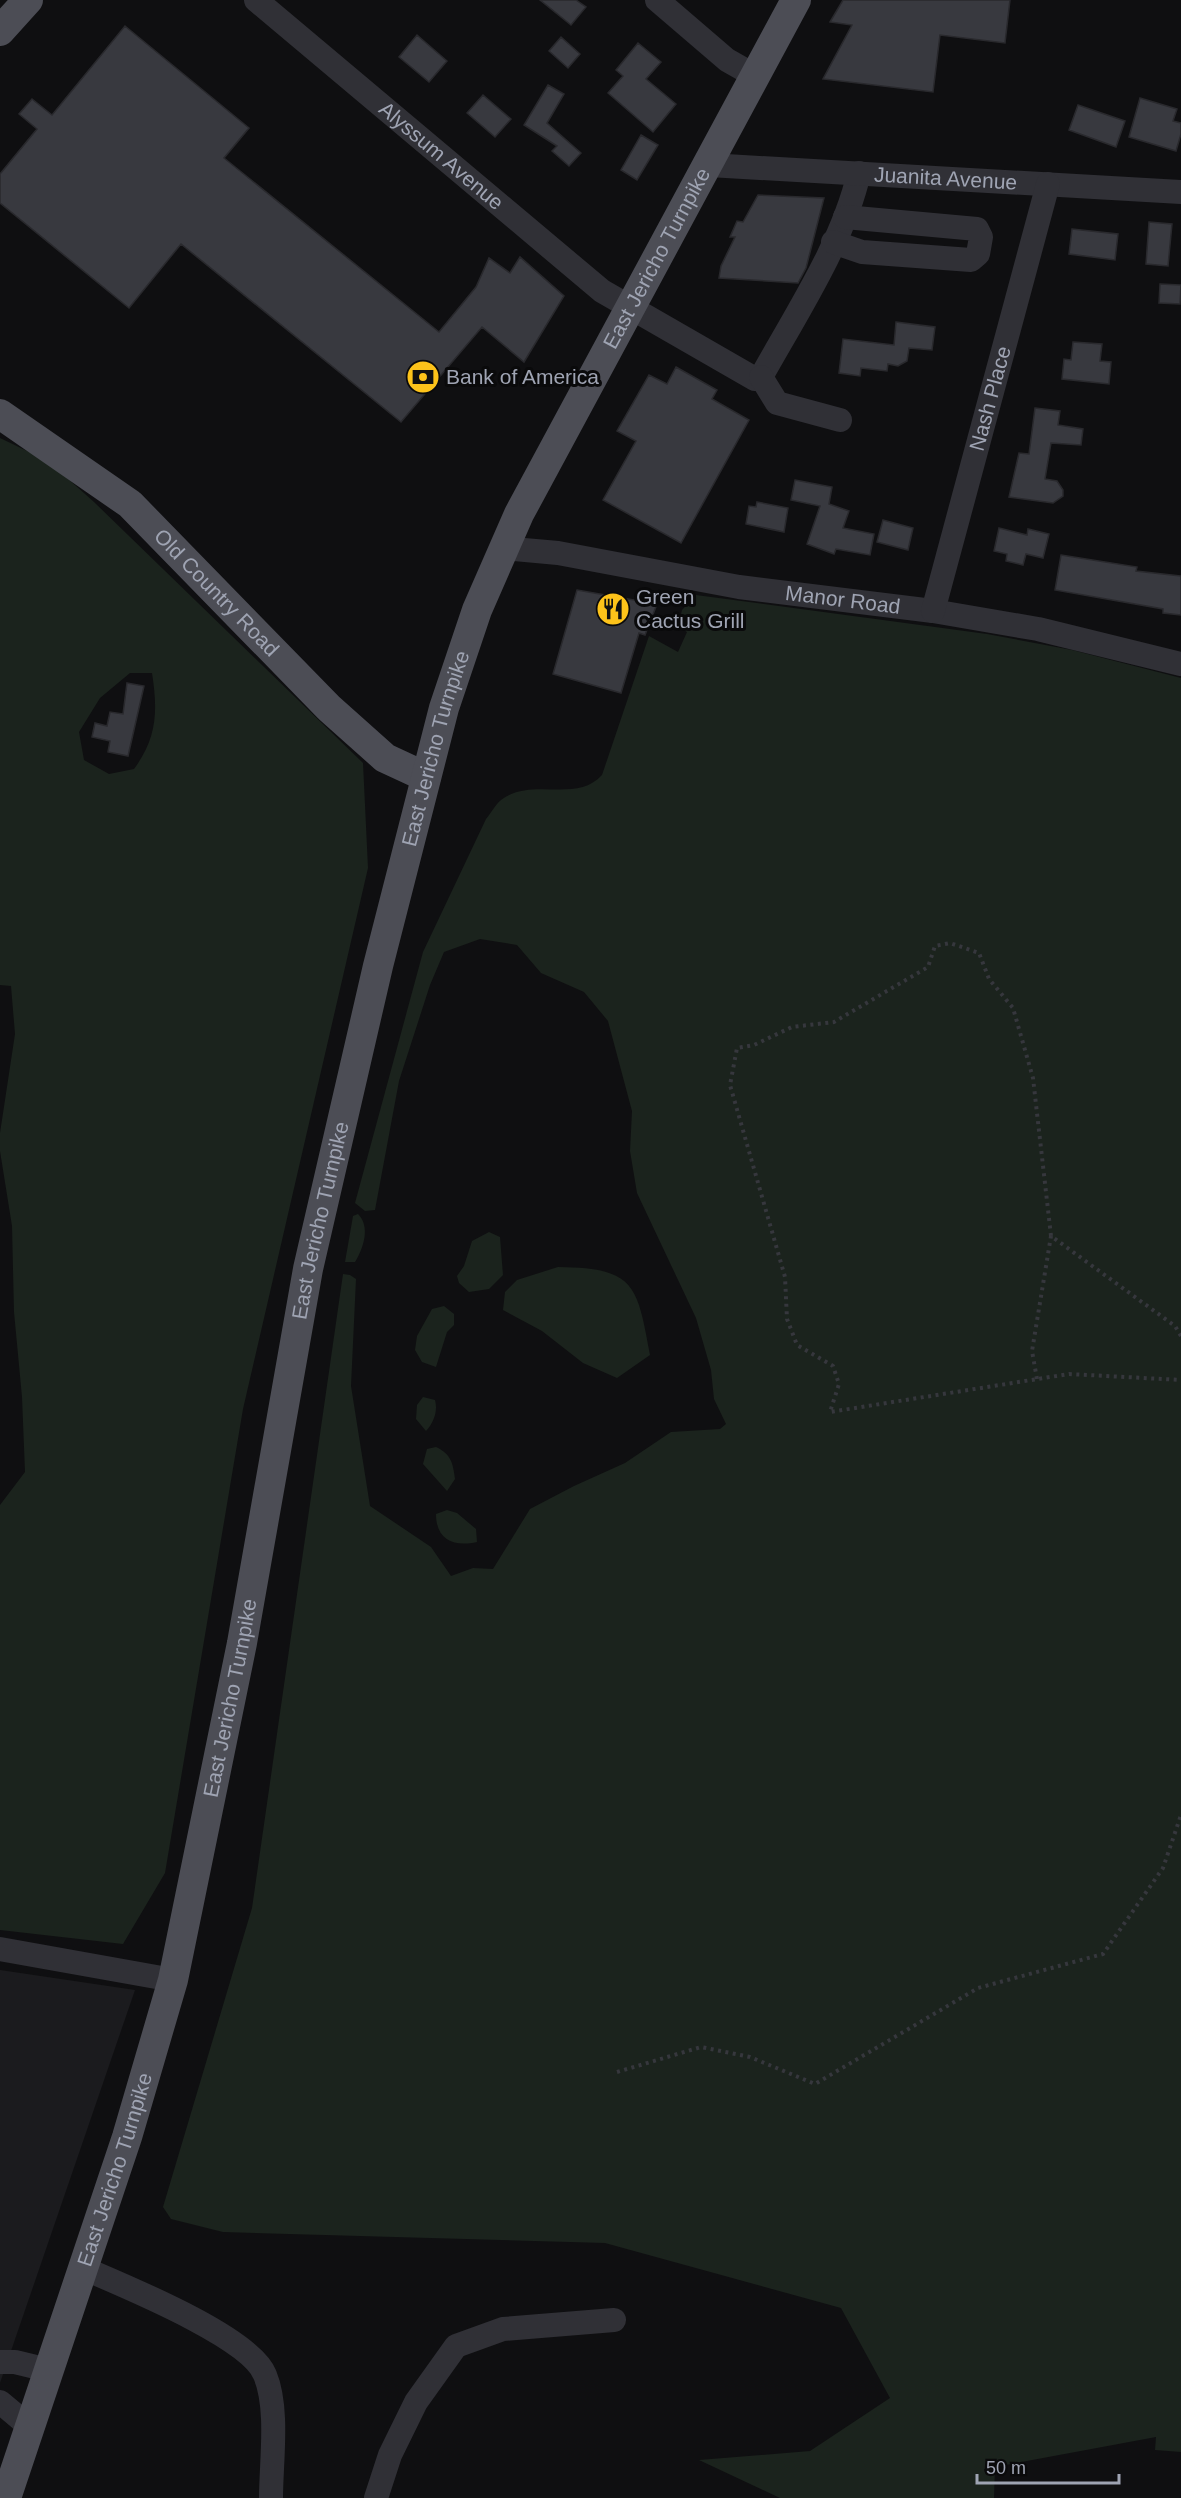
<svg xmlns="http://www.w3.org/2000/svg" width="1181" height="2498" viewBox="0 0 1181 2498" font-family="Arial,sans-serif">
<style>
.built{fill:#1b1b1e}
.green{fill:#1b231d;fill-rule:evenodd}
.building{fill:#38393f;stroke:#29292d;stroke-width:1.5}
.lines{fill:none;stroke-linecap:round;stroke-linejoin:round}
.path{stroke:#36373d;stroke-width:4;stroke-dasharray:3 4.5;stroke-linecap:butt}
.minor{stroke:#303036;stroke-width:24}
.major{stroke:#4c4d55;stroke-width:30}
.labels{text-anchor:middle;stroke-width:6;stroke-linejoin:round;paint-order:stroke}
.street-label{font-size:21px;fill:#9fa4b3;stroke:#0a0a0b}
.poi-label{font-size:21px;fill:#9fa4b3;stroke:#0a0a0b;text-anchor:start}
</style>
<rect width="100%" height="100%" fill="#0f0f11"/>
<path class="built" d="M0,1970L135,1990L0,2383Z"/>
<path class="green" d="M0,438L48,461L94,502L363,763L368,868L243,1409L165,1873L123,1944L0,1930V1505L25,1472L22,1397L14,1312L12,1226L0,1151V1133L15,1034L11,986L0,985ZM130,673H152C158,711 157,738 134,769L109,774L84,760L79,732L100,698Z
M696,595L987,634L1072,650L1181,678V2452L1155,2450L1156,2437L995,2467L994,2498H780L699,2460L810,2451L890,2398L841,2308L605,2243L223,2232L171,2219L163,2207L252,1908L343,1274L350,1275L356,1279L351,1386L370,1506L431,1547L451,1576L473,1568L493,1569L530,1509L574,1486L625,1463L671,1432L720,1429L726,1424L714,1399L711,1370L696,1318L637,1193L630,1151L632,1111L608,1021L584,992L541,973L517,945L480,939L444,952L430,985L399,1081L375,1210L365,1211L355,1203L423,952L486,819C491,813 495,805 501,800C532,776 576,804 602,775L649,636L678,652L687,632L678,627L682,610Z
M358,1214C371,1227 363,1249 355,1262H345L353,1216Z
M489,1232L500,1237L503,1275L489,1289L469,1292L459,1283L457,1276L464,1266L472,1241Z
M558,1267C635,1268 637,1284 650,1355L617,1378L583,1363L542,1331L503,1310L505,1292L517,1280Z
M444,1306L454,1314V1325L447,1332L436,1367L422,1362L415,1350L417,1336L432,1309Z
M423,1397L435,1400C438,1411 434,1422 426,1431L416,1419L417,1405Z
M436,1447C451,1454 453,1463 455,1479L447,1491L423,1464L427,1449Z
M447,1510L457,1513L476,1529L477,1542C455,1547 436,1541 436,1514Z"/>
<path class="building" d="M540,0H576L586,7L571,25Z
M843,0H1010L1005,43L940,35L933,92L823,79L852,25L830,22Z
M125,26L249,128L224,158L439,332L476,287L489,258L510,273L520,257L564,296L524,362L482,327L401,422L181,244L129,308L0,203V174L37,129L19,114L32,99L52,115Z
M417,35L447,61L429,82L399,57Z
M561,37L580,54L568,68L549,51Z
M638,43L661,62L646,79L676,104L653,132L608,93L623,76L616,70Z
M548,85L564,94L547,123L581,153L569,166L552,151L557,146L524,125Z
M483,95L511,119L495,137L467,113Z
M1140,98L1177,109L1173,121L1181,123V134L1176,151L1129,137Z
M1078,105L1125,121L1116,147L1069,130Z
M641,135L658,145L637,180L621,170Z
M758,195L824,198L806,268L798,283L719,278L721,266L735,237H730L737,221L743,222Z
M1149,222L1172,224L1168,266L1146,264Z
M1072,229L1118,234L1115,260L1069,254Z
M1160,284L1181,285L1180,304L1159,303Z
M896,322L935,327L932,350L909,348L907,361L898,366L888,364L887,371L861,368L860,376L839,373L843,339L894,345Z
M1073,342L1102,344L1100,361L1111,362L1109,384L1062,379L1064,359L1071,360Z
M676,367L717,390L712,399L749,420L681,543L603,500L636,441L617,431L649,375L667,384Z
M1035,408L1060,411L1058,425L1083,429L1081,445L1051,443L1045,479L1057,481L1063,490V496L1053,503L1009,497L1019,453L1029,454Z
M795,480L832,487L829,504L849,511L843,528L874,534L870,555L836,549L834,554L807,544L820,506L791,500Z
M757,502L788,508L784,532L746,524L749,506L756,507Z
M883,520L913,528L908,550L877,542Z
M999,528L1027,535L1028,529L1049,534L1043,558L1026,554L1023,565L1006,561L1007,554L994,551Z
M1061,555L1137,567L1136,571L1181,576V615L1163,613V609L1055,590Z
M577,590L657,604L645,635L639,633L621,693L553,674Z
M127,683L144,686L128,756L108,752L110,741L92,737L95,723L107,726L110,712L123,714Z"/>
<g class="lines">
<path class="path" d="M1181,1336L1175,1326L1051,1236L1033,1078L1013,1008L989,979L979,953L950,943L935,946L928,967L834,1022L792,1027L754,1045L737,1048L730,1085L785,1277L787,1319L797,1345L833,1366L839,1384L830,1412L1069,1374L1181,1380
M1037,1379L1032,1351L1051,1236
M617,2072L701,2047L750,2057L815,2084L978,1988L1103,1954L1163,1868L1181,1815"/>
<g class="minor">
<path id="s1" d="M256,0L602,291L755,379L761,377C796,314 843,243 859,173"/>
<path d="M657,0L727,60L757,77"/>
<path id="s2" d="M709,165L1181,192"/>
<path d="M833,242L862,252L971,260L978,254L981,237L977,229L845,217"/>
<path d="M761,377L777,403L840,420"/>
<path id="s3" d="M502,548L558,553L739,587L933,611L1038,629L1181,664"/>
<path id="s4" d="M933,611L1048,184"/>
<path d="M0,1949L173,1980"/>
<path d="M83,2268C122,2285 251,2337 265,2375C279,2409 271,2462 271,2498"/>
<path d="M0,2362H15L48,2370"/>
<path d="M0,2402L30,2427"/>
<path d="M376,2498L390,2455L416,2402L456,2346L503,2329L614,2320"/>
</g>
<g class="major">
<path d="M0,31L28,0"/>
<path id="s5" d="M0,414L130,504L329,708L385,758L426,777"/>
<path id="s6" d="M6,2498L127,2137L173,1980L242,1643L308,1269L378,966L444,708L477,610L519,514L796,0"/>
</g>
</g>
<defs>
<g id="bank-disc" transform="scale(1.725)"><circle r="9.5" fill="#fdc31a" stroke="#0a0a0b"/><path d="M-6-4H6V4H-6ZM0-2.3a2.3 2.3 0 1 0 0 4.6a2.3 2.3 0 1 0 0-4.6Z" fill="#111"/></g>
<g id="restaurant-disc" transform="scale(1.725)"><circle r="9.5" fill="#fdc31a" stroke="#0a0a0b"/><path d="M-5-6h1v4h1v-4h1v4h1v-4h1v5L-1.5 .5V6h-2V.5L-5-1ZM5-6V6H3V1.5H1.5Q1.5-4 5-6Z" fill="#111"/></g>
</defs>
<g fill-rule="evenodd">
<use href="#bank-disc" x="423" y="377"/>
<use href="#restaurant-disc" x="613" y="609"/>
</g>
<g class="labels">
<g class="street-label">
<text dy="7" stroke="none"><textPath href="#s1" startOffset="242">Alyssum Avenue</textPath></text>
<text dy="7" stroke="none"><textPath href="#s2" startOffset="237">Juanita Avenue</textPath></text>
<text dy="7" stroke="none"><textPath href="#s6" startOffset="2344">East Jericho Turnpike</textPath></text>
<text dy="7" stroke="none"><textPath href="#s4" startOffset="220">Nash Place</textPath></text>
<text dy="7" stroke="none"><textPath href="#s5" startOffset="282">Old Country Road</textPath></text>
<text dy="7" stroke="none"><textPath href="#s3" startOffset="345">Manor Road</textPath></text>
<text dy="7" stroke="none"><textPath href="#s6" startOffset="1804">East Jericho Turnpike</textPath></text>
<text dy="7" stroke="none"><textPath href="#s6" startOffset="1318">East Jericho Turnpike</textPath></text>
<text dy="7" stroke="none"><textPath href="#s6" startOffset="832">East Jericho Turnpike</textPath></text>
<text dy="7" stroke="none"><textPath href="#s6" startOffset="346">East Jericho Turnpike</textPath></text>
</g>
<g class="poi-label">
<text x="446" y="384">Bank of America</text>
<text x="636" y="604">Green<tspan x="636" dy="24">Cactus Grill</tspan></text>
</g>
</g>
<path d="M977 2474v9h142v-9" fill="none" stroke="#9fa4b3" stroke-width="3"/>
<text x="986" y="2474" font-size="18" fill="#9fa4b3" stroke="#0a0a0b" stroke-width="4.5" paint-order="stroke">50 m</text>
</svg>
